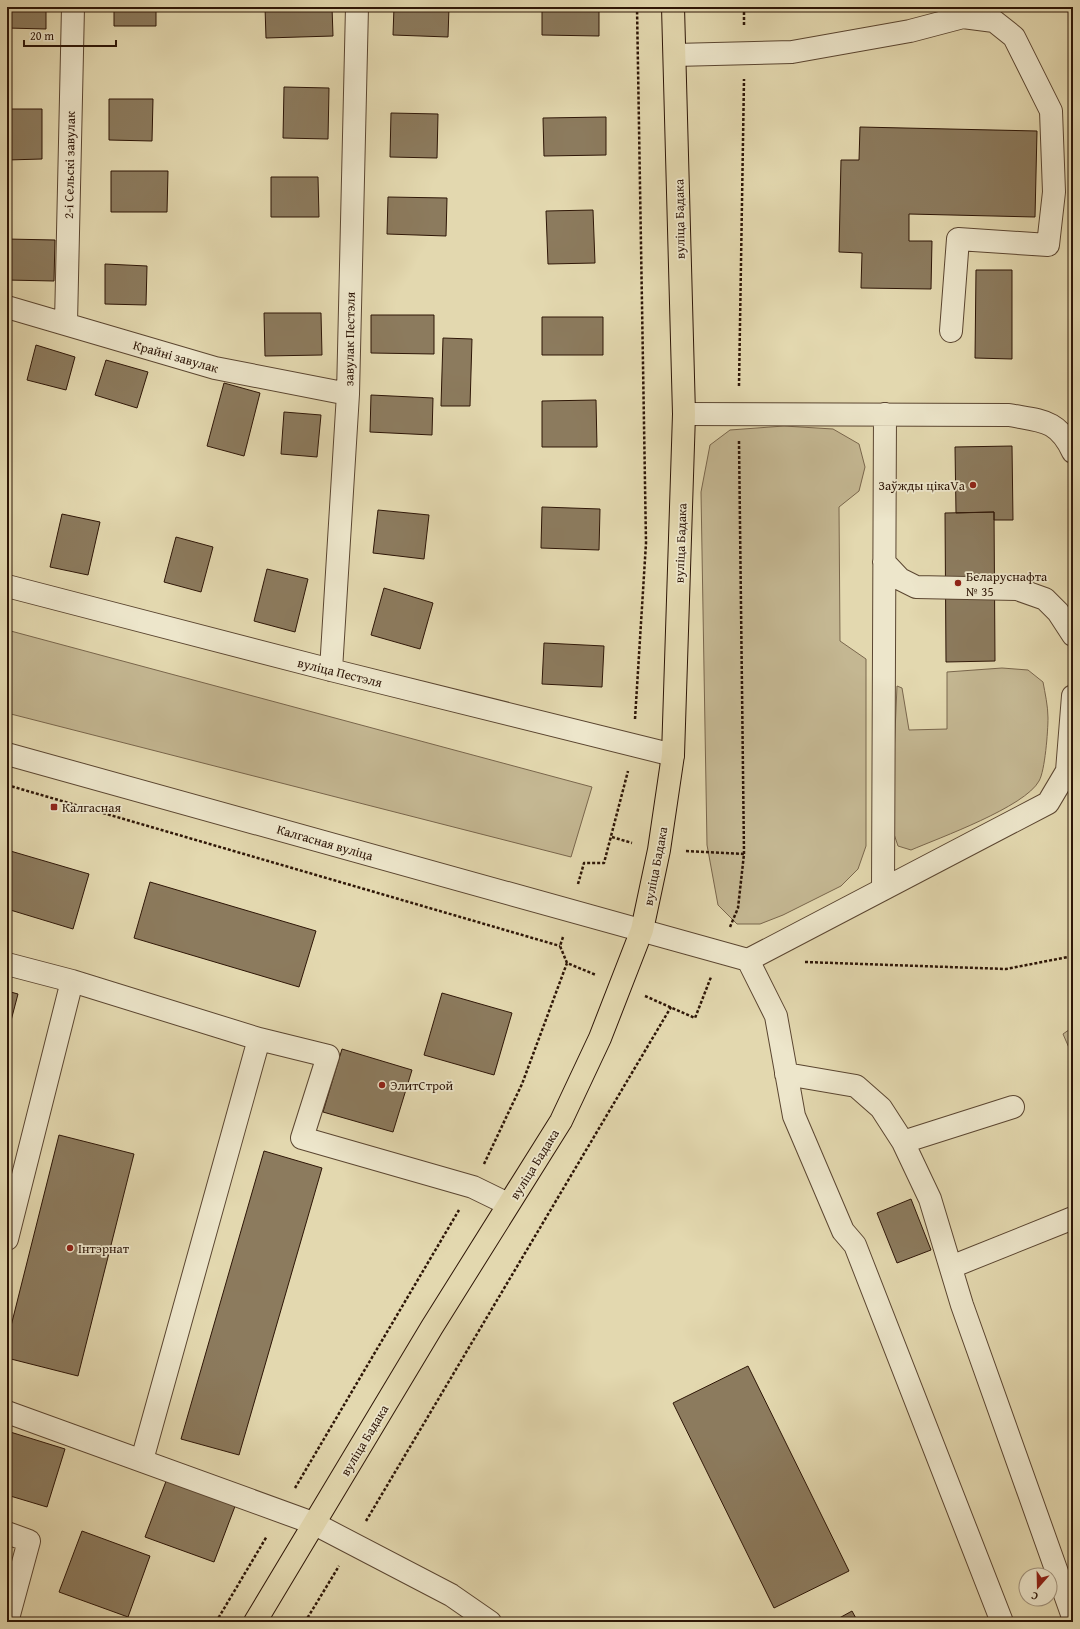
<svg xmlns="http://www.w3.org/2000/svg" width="1080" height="1629" viewBox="0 0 1080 1629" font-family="'Gentium Book Plus',serif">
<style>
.green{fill:#c4b792;stroke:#79664c}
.building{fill:#8c7b5e;stroke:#2e1607}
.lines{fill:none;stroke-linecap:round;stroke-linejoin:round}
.minor-casing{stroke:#5b4631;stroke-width:24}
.major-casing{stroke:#2e1607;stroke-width:24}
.path{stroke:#2e1607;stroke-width:2.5;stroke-dasharray:3 2;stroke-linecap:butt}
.minor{stroke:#ede6cb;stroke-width:22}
.major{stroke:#e3d8af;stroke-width:22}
.poi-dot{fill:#8f2418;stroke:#ede6cb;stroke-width:1.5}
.labels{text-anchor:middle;stroke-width:3.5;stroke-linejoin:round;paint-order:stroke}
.street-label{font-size:13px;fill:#2e1607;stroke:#ede6cb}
.poi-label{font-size:13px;fill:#2e1607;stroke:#ede6cb;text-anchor:start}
</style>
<rect width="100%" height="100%" fill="#e3d8af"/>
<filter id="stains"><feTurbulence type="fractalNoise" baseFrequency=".005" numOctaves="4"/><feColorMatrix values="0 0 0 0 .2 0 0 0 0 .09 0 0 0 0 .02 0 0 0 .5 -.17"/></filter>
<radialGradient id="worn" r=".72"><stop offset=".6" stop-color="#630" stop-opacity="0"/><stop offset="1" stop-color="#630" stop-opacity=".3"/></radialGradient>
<path class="green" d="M784,426L833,429L859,444L865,467L859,491L839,507L840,641L866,659V846L858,869L841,886L783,915L760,924H737L718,905L707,845L701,492L710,445L730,430Z
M7,630L592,787L571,857L7,713Z
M1002,668L1028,670L1043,682C1045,693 1048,706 1048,718C1048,731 1045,771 1039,781C1025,807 939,838 911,850L898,846L891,825L897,686L902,688L909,730L947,729V672Z
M1073,1027V1057L1063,1034Z"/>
<path class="building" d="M7,7H46V29L7,28Z
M114,7H156V26H114Z
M265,7H332L333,36L266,38Z
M394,7H449L448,37L393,35Z
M542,7H599V36L542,35Z
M284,87L329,88L328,139L283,138Z
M109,99H153L152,141L109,140Z
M7,109H42V159L7,160Z
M391,113L438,114L437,158L390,157Z
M606,117V155L544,156L543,118Z
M860,127L1037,131L1035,217L909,214V241H932L931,289L861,288L862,253L839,252L841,160H859Z
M111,171H168L167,212H111Z
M271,177H318L319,217H271Z
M388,197L447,198L446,236L387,234Z
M593,210L595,263L548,264L546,211Z
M7,239L55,240L54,281L7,280Z
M105,264L147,266L146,305L105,304Z
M976,270H1012V359L975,358Z
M264,313H321L322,355L265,356Z
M371,315H434V354L371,353Z
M542,317H603V355H542Z
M443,338L472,339L470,406H441Z
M36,345L75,357L66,390L27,380Z
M106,360L148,372L137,408L95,395Z
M224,383L260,393L244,456L207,446Z
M371,395L433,398L432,435L370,432Z
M596,400L597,447H542V401Z
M284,412L321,415L317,457L281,454Z
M1012,446L1013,520H994V512L956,513L955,447Z
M7,486L11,488L7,505Z
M542,507L600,509L599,550L541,548Z
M378,510L429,515L424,559L373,553Z
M994,512L995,661L946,662L945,513Z
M62,514L100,522L88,575L50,567Z
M176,537L213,547L201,592L164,582Z
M267,569L308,579L295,632L254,621Z
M384,588L433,603L420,649L371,635Z
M544,643L604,646L602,687L542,684Z
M7,850L89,874L73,929L7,909Z
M150,882L316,931L299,987L134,938Z
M7,991L18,994L7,1036Z
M442,993L512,1013L494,1075L424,1055Z
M342,1049L412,1070L393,1132L323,1112Z
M59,1135L134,1154L78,1376L7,1358V1342Z
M264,1151L322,1168L239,1455L181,1439Z
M911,1199L931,1250L897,1263L877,1213Z
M748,1366L849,1571L774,1608L673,1403Z
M7,1431L65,1449L47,1507L7,1495Z
M168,1476L237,1501L214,1562L145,1537Z
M82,1531L150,1556L128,1617L59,1592Z
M852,1611L858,1622H832Z"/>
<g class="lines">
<g class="minor-casing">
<path id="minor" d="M675,55L792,52L910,31L963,17L994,21L1014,37L1051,111L1054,192L1048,245L958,239L951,331
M7,307L215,368L348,394
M66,323L73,7
M684,414L1009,415C1041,421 1058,419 1073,452
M884,562L900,579L916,587L1017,589L1045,599L1058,612L1073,635
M7,586L331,670L673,755
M331,670L348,394L357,7
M7,754L748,960L776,1016L794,1116L843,1231L855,1245L1002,1622
M883,889L885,414
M748,960L1048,803L1067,771L1073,696
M7,964L72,981L7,1239
M72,981L259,1039L142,1460
M259,1039L328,1056L302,1138L473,1187L508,1204
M786,1074L856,1086L881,1108L903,1142L930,1199L962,1305L1073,1617
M903,1142L1013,1107
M951,1267L1073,1218
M7,1412L313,1523L451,1595L490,1622
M7,1533L29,1541L7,1622"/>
</g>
<g class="major-casing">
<path id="major" d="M255,1622L432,1327L561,1121L600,1038L642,930L659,850L673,755L684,414L673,7"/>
</g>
<path class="path" d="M744,7V26
M739,386L744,79
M739,441L744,854
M635,719L646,543L637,7
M7,785L560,946
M612,837L632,843
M686,851L744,854L738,908L730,927
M578,884L584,863H604L628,771
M563,937L560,946L567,963L596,975
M805,962L1006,969L1073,956
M645,996L695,1018L711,977
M484,1164L522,1084L567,963
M295,1488L459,1210
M366,1521L671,1007
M216,1622L267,1536
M305,1622L339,1566"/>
<use href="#minor" class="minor"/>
<use href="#major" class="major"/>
</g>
<g class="poi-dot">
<circle cx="973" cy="485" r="4"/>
<circle cx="958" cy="583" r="4"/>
<rect x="50" y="803" width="8" height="8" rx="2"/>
<circle cx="382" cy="1085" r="4"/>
<circle cx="70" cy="1248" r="4"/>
</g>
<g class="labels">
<g class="street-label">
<text transform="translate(69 165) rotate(-89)" y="5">2-і Сельскі завулак</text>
<text transform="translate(679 219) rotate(-91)" y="5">вуліца Бадака</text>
<text transform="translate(349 339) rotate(-89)" y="5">завулак Пестэля</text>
<text transform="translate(176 356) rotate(16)" y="5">Крайні завулак</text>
<text transform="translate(680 543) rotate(-88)" y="5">вуліца Бадака</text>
<text transform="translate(340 672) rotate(14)" y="5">вуліца Пестэля</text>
<text transform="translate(325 842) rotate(16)" y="5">Калгасная вуліца</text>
<text transform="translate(655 866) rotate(-79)" y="5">вуліца Бадака</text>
<text transform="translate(534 1164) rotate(-58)" y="5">вуліца Бадака</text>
<text transform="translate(364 1440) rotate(-59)" y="5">вуліца Бадака</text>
</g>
<g class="poi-label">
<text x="965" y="490" text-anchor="end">Заўжды цікаVа</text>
<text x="966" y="581">Беларуснафта<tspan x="966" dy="15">№ 35</tspan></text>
<text x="62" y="812">Калгасная</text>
<text x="390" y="1090">ЭлитСтрой</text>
<text x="78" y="1253">Інтэрнат</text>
</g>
</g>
<rect width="1080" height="1629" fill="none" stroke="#e3d8af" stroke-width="24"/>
<rect x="8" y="8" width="1064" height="1613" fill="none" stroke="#2e1607" stroke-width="2"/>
<rect x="12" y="12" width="1056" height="1605" fill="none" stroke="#2e1607"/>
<g transform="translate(1038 1587) rotate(200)"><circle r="19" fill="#ede6cb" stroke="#a1937d"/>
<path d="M0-3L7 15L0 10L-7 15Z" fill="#8f2418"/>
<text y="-6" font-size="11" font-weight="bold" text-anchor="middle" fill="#2e1607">С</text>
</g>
<path d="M24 40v6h92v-6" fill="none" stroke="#2e1607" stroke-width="2"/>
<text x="30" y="40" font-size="12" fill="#2e1607" stroke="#ede6cb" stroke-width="3" paint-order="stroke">20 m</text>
<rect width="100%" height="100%" filter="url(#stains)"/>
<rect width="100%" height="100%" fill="url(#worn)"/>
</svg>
